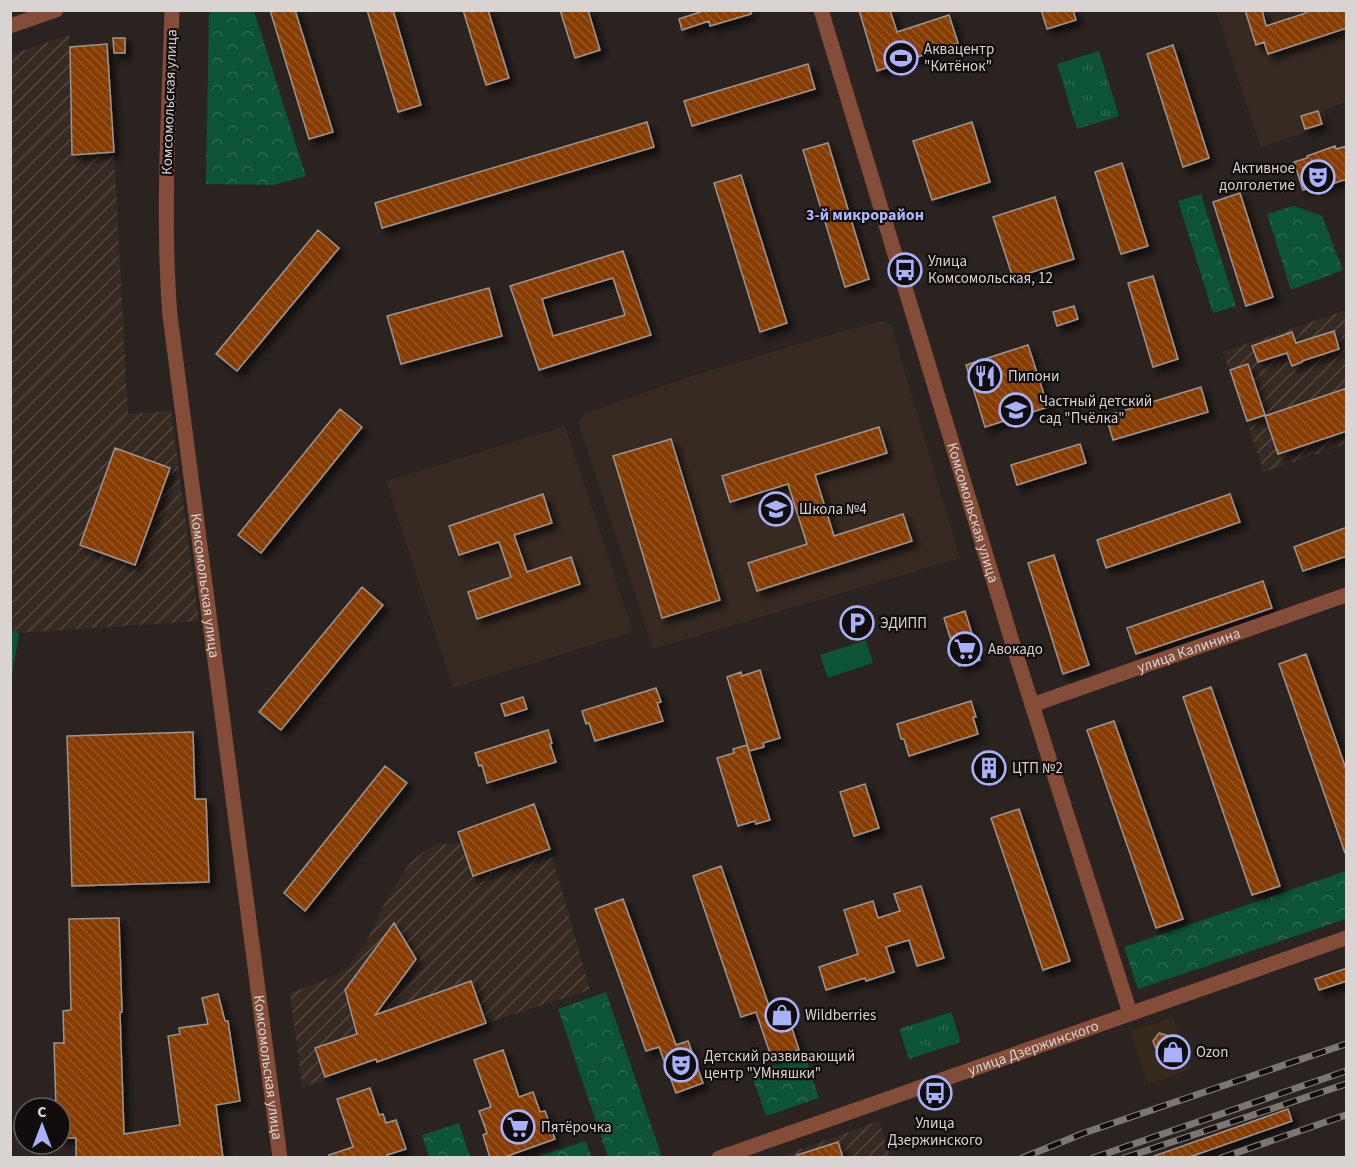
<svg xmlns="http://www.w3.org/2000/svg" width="1357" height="1168" viewBox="0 0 1357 1168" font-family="'Source Sans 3',sans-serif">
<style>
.commercial{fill:#362a1c}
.industrial{fill:url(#industrial-furrows)}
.built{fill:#362a23}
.grass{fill:#0d5335}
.forest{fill:url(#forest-crowns)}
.park{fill:url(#park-tufts)}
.building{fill:url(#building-back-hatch);stroke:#9d9490;stroke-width:1.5;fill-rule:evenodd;filter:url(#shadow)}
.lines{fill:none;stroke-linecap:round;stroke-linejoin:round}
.minor{stroke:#844d39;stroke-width:15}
.rail-casing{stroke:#7d7774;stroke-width:7}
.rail{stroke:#100d0c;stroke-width:4.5;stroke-dasharray:14;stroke-linecap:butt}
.labels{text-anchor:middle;stroke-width:4.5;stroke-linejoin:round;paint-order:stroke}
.poi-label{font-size:15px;fill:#d9d4d2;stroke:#100d0c;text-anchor:start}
.street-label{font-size:15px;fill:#d9d4d2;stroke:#100d0c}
.neighbourhood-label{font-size:16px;font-weight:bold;fill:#b1b7fe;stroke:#100d0c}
</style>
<defs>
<pattern id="industrial-furrows" width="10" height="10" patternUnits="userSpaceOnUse" patternTransform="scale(1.5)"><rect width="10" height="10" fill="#362a23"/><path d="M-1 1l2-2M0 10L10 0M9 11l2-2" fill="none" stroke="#524842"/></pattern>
<pattern id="forest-crowns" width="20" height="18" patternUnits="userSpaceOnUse" patternTransform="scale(1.5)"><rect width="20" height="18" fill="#0d5335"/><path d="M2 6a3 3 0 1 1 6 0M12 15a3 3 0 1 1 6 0" fill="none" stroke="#306b51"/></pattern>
<pattern id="park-tufts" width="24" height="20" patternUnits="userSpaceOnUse" patternTransform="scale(1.5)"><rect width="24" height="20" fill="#0d5335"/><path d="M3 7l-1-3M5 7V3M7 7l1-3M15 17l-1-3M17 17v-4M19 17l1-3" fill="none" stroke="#306b51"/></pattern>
<pattern id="building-back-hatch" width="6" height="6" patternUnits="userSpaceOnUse" patternTransform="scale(1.5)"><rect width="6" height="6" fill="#883c01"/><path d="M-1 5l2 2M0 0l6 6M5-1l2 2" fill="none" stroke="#985725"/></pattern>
<filter id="shadow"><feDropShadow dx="5.5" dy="5.5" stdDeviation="3" flood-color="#0009"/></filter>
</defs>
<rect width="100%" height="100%" fill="#2a2320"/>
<path class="commercial" d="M1173,1018L1192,1069L1148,1084L1130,1031Z"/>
<path class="industrial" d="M69,35L72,155L114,152L128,414L171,411L199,621L19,633L11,630L10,55Z
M1346,310V444L1264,472L1223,352Z
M534,804L550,849L590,990L486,1023L377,1062L375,1059L325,1077L324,1082L302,1086L290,993L334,976L347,968L364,946L388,897L410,863L422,853L438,844H461L458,832Z
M879,1121L890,1157L776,1158Z"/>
<path class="built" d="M1216,11H1346V102L1324,110L1328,124L1261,148Z
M881,321L891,325L960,558L653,649L578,422L586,413L692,376L822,337Z
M565,426L633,632L453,688L386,481Z"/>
<path class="grass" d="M866,640L873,663L828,678L820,655Z"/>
<path class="forest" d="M209,11H254L306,176L273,185L206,184Z
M1201,194L1236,306L1213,313L1178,201Z
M1294,206L1322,216L1343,270L1291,290L1267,214Z
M11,630L19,633L11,682Z
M1346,871V919L1138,989L1124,947Z
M606,992L662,1157H608L558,1009Z
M805,1055L819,1098L766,1116L751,1073Z
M459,1123L470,1157H429L422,1135Z
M586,1141L591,1157H536Z"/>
<path class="park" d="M1099,51L1119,116L1077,129L1057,64Z
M951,1012L961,1042L909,1059L899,1029Z"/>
<path class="building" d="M270,10H295L333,132L309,139Z
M367,10H393L421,105L398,112Z
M463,10H488L509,78L486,85Z
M560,10H588L600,50L575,58Z
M706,10H751V14L710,26L709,21L682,30L679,19Z
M859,10H890L897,32L949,15L958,43L877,71Z
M1041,10H1073L1076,20L1047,29Z
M1245,10H1262L1266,26L1306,13V10H1347V28L1268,54L1264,42L1256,45Z
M113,38H125V53H114Z
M107,44L114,152L72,155L70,47Z
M1173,45L1209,158L1183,167L1147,54Z
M808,64L815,89L692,126L684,101Z
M1318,111L1322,124L1305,129L1301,116Z
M647,122L654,147L382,228L375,203Z
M972,122L990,182L932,200L913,141Z
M828,143L869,279L845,287L803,150Z
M1335,146L1336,149L1347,146V179L1316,189L1315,186L1303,190L1294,162L1307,158V156Z
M1122,163L1148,246L1121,254L1095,172Z
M741,175L787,323L760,332L714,183Z
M1240,193L1273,297L1246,306L1213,202Z
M1055,197L1074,259L1013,278L993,217Z
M318,230L339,248L237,371L216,354Z
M623,251L651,335L539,370L510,286ZM613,278L625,315L553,336L542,299Z
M1153,276L1178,359L1153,367L1128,283Z
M489,288L502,336L401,364L387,316Z
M1074,306L1078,319L1057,326L1053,312Z
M1334,331L1339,349L1302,361V362L1292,366L1287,353L1258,362L1252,346L1292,332L1296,343Z
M1028,345L1048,407L985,427L966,365Z
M1248,364L1265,415L1247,421L1230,370Z
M1201,387L1208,412L1113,440L1106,416Z
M1347,388V431L1278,454L1265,416Z
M340,409L362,427L261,553L238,535Z
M879,427L887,453L815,475L834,536L903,514L912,541L757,591L748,563L807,544L788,484L730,502L722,476Z
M671,439L720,600L662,618L613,456Z
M1080,444L1086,463L1017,485L1011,465Z
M115,448L170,468L135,565L80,545Z
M543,494L552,523L514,535L527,572L571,557L580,584L477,619L468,592L511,577L499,542L459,555L449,526Z
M1230,494L1240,522L1106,568L1097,540Z
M1347,527V556L1303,571L1294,547Z
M1054,555L1089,665L1063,674L1028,563Z
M1263,581L1272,608L1136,654L1127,628Z
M362,587L383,605L281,730L259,712Z
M965,611L980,660L959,666L944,618Z
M1306,654L1347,772V853H1345L1279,664Z
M760,670L780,738L763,743L764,747L749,751L727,677L741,672L742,676Z
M1211,687L1280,886L1252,895L1183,697Z
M656,688L661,702L657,703L663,721L595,741L589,723L586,724L582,711Z
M523,697L527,709L505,716L501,704Z
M971,701L976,717H973L978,734L909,756L904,739H901L897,724Z
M1114,721L1183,919L1156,928L1087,730Z
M548,730L552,743L550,744L556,762L487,783L482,765L479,766L475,753Z
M193,732L195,799H206L209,882L72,886L67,736Z
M747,745L770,820L756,824L755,821L738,826L717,758L734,753L733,749Z
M999,756L1004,771L978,779L974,765Z
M385,766L407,783L305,911L284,893Z
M865,784L879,828L854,836L840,792Z
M534,804L550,849L473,876L458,832Z
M1019,809L1070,961L1043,970L991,818Z
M721,866L771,1012L785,1007L799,1050L772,1059L756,1012L741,1017L693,876Z
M921,886L944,958L917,966L909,940L886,947L894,972L866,981L865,978L826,990L819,967L858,954L844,910L873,901L878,918L900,911L894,894Z
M623,899L676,1045L688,1041L703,1083L676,1093L659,1047L646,1051L595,909Z
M119,918L122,1012L120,1013L124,1134L180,1125L168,1036L180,1034L179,1028L208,1024L202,998L218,994L225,1021H228L240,1101L216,1105L223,1158H76V1138H60V1108H56L54,1043H64L63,1011L71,1010L69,919Z
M394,923L416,959L375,1015L471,981L486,1023L377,1062L376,1059L325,1077L315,1048L357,1034L345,990Z
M1347,968V981L1319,990L1315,979Z
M1159,1033L1170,1036L1177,1054L1161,1061L1153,1041Z
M503,1050L519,1097L533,1092L540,1112L545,1111L555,1139L502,1158H490L483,1135L487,1133L479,1111L491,1107L474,1060Z
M370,1088L379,1115L383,1114L386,1123L396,1120L406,1149L387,1155L388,1158H330L329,1155L353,1147L337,1099Z
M1288,1109L1292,1121L1187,1158H1154V1156Z
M838,1142L843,1158H797V1155Z"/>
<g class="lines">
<g class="minor">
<path id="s1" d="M172,10C169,113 162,215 170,316L280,1158"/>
<path id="s2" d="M821,10L1014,648L1130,1013"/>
<path d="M10,26L56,10"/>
<path id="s3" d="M1032,705L1346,595"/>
<path id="s4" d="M719,1158L1346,938"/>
</g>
<g class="rail-casing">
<path id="rail" d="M1022,1158L1084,1133L1346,1044
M1093,1158L1346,1071
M1124,1158L1346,1084
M1221,1158L1346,1115"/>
</g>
<use href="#rail" class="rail"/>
</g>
<defs>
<g id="stadium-ring" transform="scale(1.725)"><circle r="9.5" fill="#100d0c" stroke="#a9b0fc" stroke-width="1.5"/><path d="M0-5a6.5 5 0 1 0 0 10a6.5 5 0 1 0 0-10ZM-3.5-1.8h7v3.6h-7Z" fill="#a9b0fc"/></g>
<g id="theatre-ring" transform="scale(1.725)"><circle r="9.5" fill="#100d0c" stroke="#a9b0fc" stroke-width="1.5"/><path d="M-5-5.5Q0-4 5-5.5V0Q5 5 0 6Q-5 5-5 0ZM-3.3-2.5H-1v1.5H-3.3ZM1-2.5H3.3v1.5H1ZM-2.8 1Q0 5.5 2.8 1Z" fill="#a9b0fc"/></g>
<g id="bus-ring" transform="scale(1.725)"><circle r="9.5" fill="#100d0c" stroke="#a9b0fc" stroke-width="1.5"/><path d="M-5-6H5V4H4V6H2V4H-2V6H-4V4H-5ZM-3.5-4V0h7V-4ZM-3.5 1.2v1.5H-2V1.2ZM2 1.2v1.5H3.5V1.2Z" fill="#a9b0fc"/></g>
<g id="restaurant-ring" transform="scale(1.725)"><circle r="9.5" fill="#100d0c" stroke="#a9b0fc" stroke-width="1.5"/><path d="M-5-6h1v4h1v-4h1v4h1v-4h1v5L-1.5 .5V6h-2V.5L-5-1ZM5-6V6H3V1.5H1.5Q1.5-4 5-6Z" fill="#a9b0fc"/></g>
<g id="school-ring" transform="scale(1.725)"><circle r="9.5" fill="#100d0c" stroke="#a9b0fc" stroke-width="1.5"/><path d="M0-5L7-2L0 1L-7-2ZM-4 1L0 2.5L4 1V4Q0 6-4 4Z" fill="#a9b0fc"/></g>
<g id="parking-ring" transform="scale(1.725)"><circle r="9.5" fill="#100d0c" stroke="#a9b0fc" stroke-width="1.5"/><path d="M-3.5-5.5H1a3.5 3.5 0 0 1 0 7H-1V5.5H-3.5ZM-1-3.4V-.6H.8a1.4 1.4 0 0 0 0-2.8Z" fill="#a9b0fc"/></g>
<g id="supermarket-ring" transform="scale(1.725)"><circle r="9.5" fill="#100d0c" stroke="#a9b0fc" stroke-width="1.5"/><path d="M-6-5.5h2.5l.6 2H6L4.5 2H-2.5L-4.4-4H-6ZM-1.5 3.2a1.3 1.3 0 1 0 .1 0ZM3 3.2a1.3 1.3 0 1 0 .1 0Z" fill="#a9b0fc"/></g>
<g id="building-ring" transform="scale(1.725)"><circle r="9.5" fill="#100d0c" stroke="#a9b0fc" stroke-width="1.5"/><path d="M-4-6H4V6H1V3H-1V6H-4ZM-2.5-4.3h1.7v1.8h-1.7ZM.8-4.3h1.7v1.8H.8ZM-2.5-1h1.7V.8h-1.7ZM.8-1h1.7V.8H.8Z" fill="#a9b0fc"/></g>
<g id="shop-ring" transform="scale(1.725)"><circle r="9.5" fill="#100d0c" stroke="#a9b0fc" stroke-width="1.5"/><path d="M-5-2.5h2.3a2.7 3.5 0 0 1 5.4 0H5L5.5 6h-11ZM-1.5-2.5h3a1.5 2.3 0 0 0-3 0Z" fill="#a9b0fc"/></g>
</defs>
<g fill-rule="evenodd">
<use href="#stadium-ring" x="901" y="58"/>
<use href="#theatre-ring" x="1318" y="177"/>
<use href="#bus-ring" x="905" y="270"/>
<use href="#restaurant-ring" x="985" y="376"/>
<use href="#school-ring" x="1016" y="410"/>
<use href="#school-ring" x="776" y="509"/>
<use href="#parking-ring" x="857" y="623"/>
<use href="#supermarket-ring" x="965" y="649"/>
<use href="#building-ring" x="989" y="768"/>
<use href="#shop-ring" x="782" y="1015"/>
<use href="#shop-ring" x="1173" y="1052"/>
<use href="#theatre-ring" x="681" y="1065"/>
<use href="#bus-ring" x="935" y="1093"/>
<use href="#supermarket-ring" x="518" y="1127"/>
</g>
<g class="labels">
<g class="poi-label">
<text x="924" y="54">Аквацентр<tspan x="924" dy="17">"Китёнок"</tspan></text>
<text x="1295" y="173" text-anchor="end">Активное<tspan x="1295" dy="17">долголетие</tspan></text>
<text x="928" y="266">Улица<tspan x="928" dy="17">Комсомольская, 12</tspan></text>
<text x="1008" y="381">Пипони</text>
<text x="1039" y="406">Частный детский<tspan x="1039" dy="17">сад "Пчёлка"</tspan></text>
<text x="799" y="514">Школа №4</text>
<text x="880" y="628">ЭДИПП</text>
<text x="988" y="654">Авокадо</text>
<text x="1012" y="773">ЦТП №2</text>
<text x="805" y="1020">Wildberries</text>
<text x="1196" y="1057">Ozon</text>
<text x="704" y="1061">Детский развивающий<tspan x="704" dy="17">центр "УМняшки"</tspan></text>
<text x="935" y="1128" text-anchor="middle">Улица<tspan x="935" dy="17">Дзержинского</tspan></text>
<text x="541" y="1132">Пятёрочка</text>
</g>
<g class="street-label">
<text transform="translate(169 102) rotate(-88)" y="5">Комсомольская улица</text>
<text dy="5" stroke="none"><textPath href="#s2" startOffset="525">Комсомольская улица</textPath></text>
<text dy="5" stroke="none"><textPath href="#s1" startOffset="578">Комсомольская улица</textPath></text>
<text dy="5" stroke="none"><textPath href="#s3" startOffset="166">улица Калинина</textPath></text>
<text dy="5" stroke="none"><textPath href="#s4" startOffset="333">улица Дзержинского</textPath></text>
<text dy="5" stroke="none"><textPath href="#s1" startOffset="1064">Комсомольская улица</textPath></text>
</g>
<g class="neighbourhood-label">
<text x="865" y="220">3-й микрорайон</text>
</g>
</g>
<rect width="1357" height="1168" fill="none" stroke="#d9d4d2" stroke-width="24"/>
<g transform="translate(42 1126)"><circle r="28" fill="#100d0c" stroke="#605d5b" stroke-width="1.5"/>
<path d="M0-4.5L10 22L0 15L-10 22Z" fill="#a9b0fc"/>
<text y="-9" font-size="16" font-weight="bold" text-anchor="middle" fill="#d9d4d2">С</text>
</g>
</svg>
